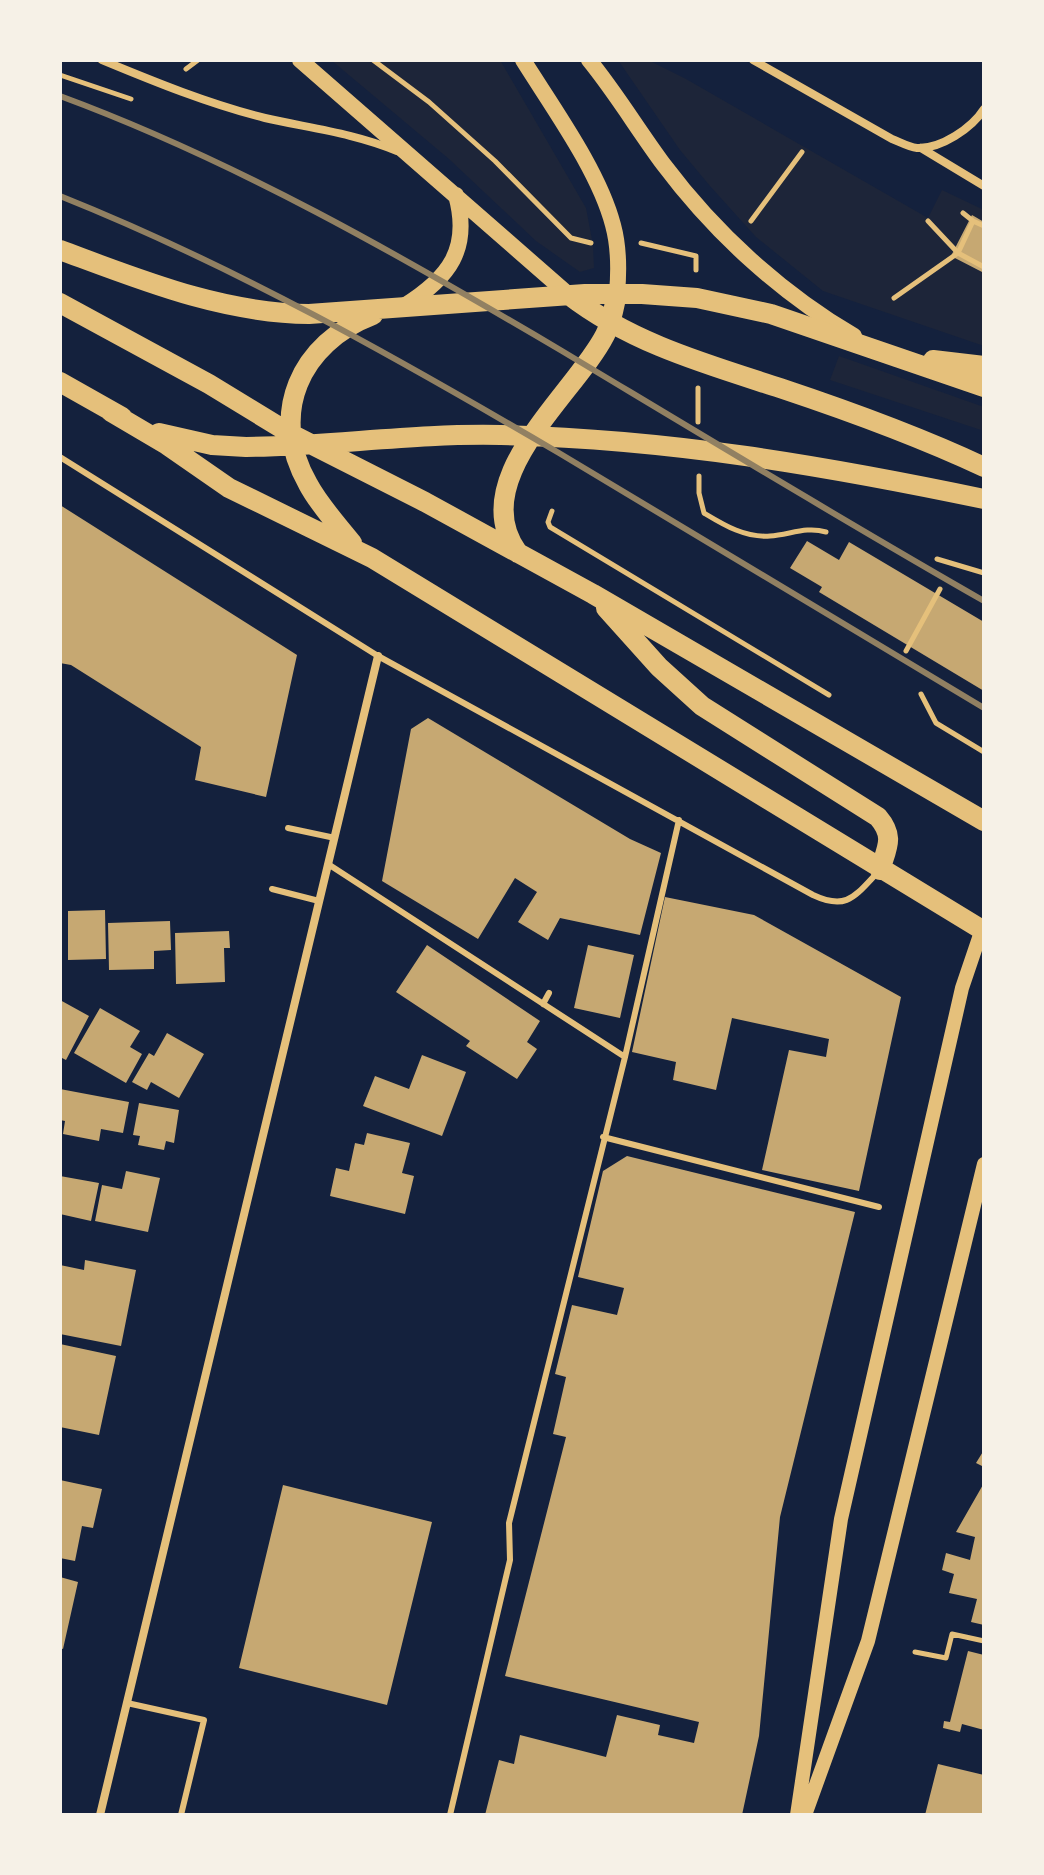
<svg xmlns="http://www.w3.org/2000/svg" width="1044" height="1875" viewBox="0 0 1044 1875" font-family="'PT Sans Narrow',sans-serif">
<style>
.green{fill:#1d2539}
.building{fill:#c6a872}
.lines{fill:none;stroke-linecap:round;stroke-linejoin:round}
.path{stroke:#e5c07b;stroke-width:5}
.service{stroke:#e5c07b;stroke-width:6}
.minor{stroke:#e5c07b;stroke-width:8}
.tertiary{stroke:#e5c07b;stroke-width:14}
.secondary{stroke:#e5c07b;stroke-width:16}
.primary{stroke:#e5c07b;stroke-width:20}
.rail{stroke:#918062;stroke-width:6}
</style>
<rect width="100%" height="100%" fill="#14213d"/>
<path class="green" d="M331,60H500L586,208L593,245L594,268L580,272L536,241L449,159Z
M618,60H648L686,79L928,218L942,190L984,210V346L823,291L756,237L710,186L680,150Z
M839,356L984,407V431L830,380Z"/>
<path class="building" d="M972,215L984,222V273L951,256Z
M60,505L297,655L266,797L195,780L201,747L71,665L60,663Z
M807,541L839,560L849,542L984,622V691L819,592L822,587L790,568Z
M428,718L630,839L661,853L640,935L560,918L548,940L518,922L537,892L515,878L478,939L382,881L411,729Z
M665,897L754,915L901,997L859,1191L762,1170L789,1050L826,1057L829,1039L732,1018L716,1090L673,1080L676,1062L632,1052Z
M105,910L106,959L68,960V911Z
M170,921L171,950L154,951V969L109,970L108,923Z
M229,931L230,948H224L225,982L176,984L175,933Z
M427,945L540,1021L527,1042L537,1049L517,1079L466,1046L470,1041L396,992Z
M588,945L634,955L620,1018L574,1008Z
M60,1000L89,1016L66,1060L60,1057Z
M100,1008L140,1031L130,1047L142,1054L126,1083L74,1053Z
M167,1033L204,1054L179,1098L151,1082L147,1090L132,1082L149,1053L154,1056Z
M422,1055L466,1072L442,1136L363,1106L375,1076L409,1089Z
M60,1089L129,1102L123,1133L101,1129L99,1141L63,1134L65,1121L60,1120Z
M139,1103L179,1110L174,1143L166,1141L164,1150L138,1145L140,1136L133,1135Z
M367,1133L410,1143L402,1173L414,1176L405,1214L330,1196L336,1168L349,1171L355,1143L364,1145Z
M627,1156L855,1212L780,1517L759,1736L742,1815H485L499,1760L514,1764L520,1735L606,1757L617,1715L660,1725L658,1735L694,1743L699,1722L505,1676L566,1437L553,1434L566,1377L555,1374L572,1305L617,1315L624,1288L578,1277L603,1171Z
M126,1171L160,1178L148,1232L95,1221L102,1185L122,1189Z
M60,1176L99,1183L91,1221L60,1214Z
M85,1260L136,1270L121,1346L60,1334V1265L84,1270Z
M60,1344L116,1356L99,1435L60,1427Z
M984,1450V1467L976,1463Z
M60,1480L102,1489L93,1528L82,1526L75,1561L60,1558Z
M984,1483V1625L971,1622L977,1599L949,1593L954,1574L942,1570L946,1553L970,1560L975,1537L956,1532Z
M283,1485L432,1522L387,1705L239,1668Z
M60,1577L78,1582L63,1649L60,1648Z
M968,1651L984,1655V1730L962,1724L960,1732L943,1728L944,1721L950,1722Z
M938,1764L984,1775V1815H925Z"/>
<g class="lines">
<path class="path" d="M373,60L429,102L495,161L571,238L591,243
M186,69L198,60
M60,75L131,99
M963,213L973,221L958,253L984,267
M751,221L802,152
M973,221L984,226
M641,243L696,256V270
M894,298L958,253L928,221
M698,388V422
M699,476V493L704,513C724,525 745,538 770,536C789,535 806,526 826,532
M552,511L548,522L550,527L829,695
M937,559L984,573
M906,651L940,589
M921,694L936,723L984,752
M915,1652L946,1658L952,1634L984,1641"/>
<path class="service" d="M60,457L378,656L813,895C847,911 855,896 878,872
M288,828L335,838
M328,864L625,1057
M272,889L319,901
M543,1004L549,993
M603,1137L879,1207
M127,1703L204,1720L181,1815
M450,1815L510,1560L509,1523L625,1057L679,820"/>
<path class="minor" d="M102,60C155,82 209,104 265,118C309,128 354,133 397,151
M753,60L892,139C900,142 908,147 917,148C941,149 972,128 984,109
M921,148L984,186
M100,1815L378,656"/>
<path class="tertiary" d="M797,1815L841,1519L962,988L982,929
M805,1815L868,1641L984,1164"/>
<path class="secondary" d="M300,60L569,295
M523,60C553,108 599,171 613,225C619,247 619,271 617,293
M589,60C616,93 638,130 664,165C715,233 781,293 854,336
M404,306C449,278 471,249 456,195"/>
<path class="primary" d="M60,250C141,280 221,313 309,314L585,294H642L697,298L771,314L984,387
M569,295C631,343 706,364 780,388C849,411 918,436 984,467
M60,303L209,384L291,434L425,502L593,594L984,821
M933,360L984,366
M60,382L122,417
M111,412L167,445L229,488L372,558L984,931
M159,433L212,445L246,447C331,446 416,433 501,435C668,439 821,465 984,499
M352,543C337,524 319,505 308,484C268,414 300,343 373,315
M518,553C464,480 575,394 605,335C612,322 614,307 617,293
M606,608L659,667L702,706L878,817C895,837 887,847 880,870"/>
<path class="rail" d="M60,96C236,161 401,256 562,351C702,435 842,520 984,601
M60,196C235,266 397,358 559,453C701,537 842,623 984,708"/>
</g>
<rect width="1044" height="1875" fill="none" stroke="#f6f1e7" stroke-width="124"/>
</svg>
